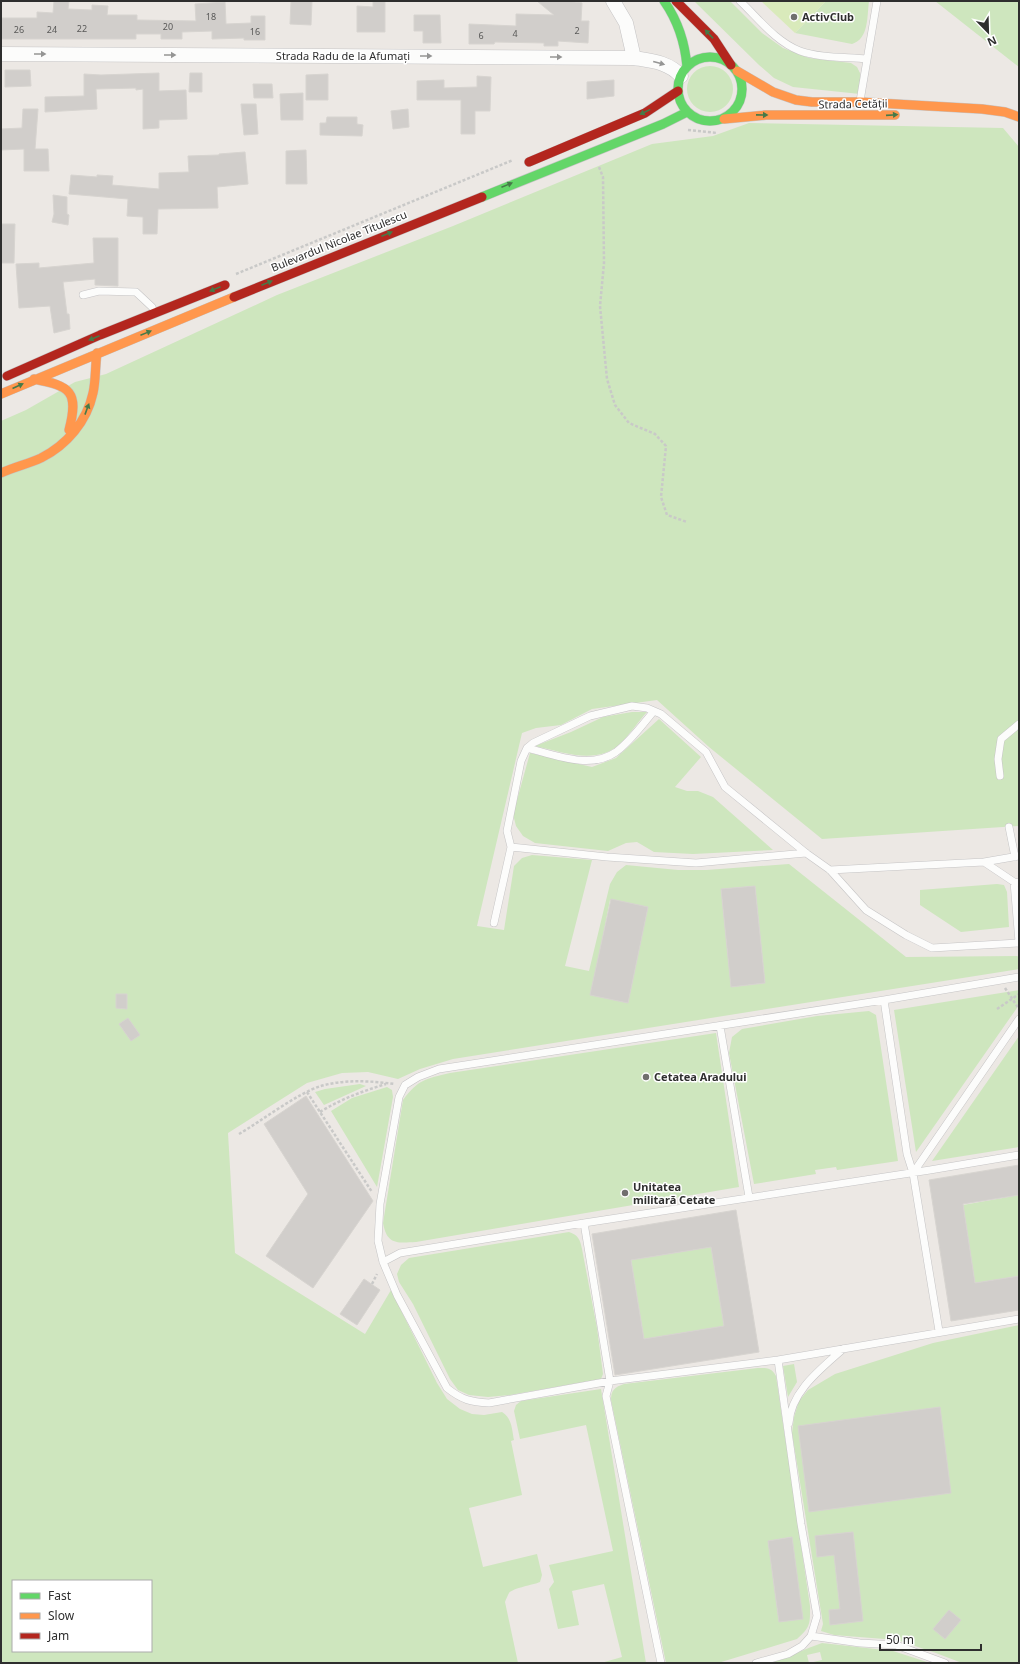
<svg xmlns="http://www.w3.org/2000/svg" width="1020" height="1664" viewBox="0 0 1020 1664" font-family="'Noto Sans',sans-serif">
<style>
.green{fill:#cee6be;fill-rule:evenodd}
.pitch{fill:#d9eabb}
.building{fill:#d1cecb;stroke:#d7d4d0;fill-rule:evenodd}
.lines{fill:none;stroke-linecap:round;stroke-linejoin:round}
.lane-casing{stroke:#c5c4c5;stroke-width:8}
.street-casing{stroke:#c5c4c5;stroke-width:15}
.fast-casing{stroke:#c5c4c5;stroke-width:10}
.slow-casing{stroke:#c5c4c5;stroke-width:10}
.jam-casing{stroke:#c5c4c5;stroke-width:10}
.path{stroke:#c9c9c8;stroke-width:2.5;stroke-dasharray:3 2;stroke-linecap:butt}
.lane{stroke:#fcfcfb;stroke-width:7}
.street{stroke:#fcfcfb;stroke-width:14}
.fast{stroke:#63d668;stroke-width:9}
.slow{stroke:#ff974d;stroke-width:9}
.jam{stroke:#b3261e;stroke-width:9}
.oneway{fill:#467a48}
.oneway2{fill:#959594}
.poi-dot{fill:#706f6e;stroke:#fff;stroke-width:1.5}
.labels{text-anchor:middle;stroke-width:3;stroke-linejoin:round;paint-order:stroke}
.number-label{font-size:9px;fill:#585857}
.poi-label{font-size:11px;font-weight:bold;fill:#2e2e2e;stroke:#fff;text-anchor:start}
.street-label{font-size:11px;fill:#2e2e2e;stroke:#fff}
</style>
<rect width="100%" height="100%" fill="#ece8e4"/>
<path class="green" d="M694,1H730L762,33L783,48L809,58L851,63L857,67L860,73V94L793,87L774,78L759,65Z
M826,1H869C867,16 869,39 852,44L795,33Z
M935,1H1019V67L1015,64Z
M687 89a23 23 0 1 1 46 0a23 23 0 1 1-46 0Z
M749,123L1003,128L1019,147V826L822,839L709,747L657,700L592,709L561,725L536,728L522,733L477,926L504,930L514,866L522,858L532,855L592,860L565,966L589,971L610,884L617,872L626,865L678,870H706L789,864L906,957L1017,956L1019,957V969L453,1059L420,1069L398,1079L368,1072L342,1073L307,1083L228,1133L235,1253L365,1334L391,1290L437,1383L447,1399L460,1409L472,1414L484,1415L502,1412C512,1418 512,1430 514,1440L511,1441L522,1495L469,1508L483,1567L537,1554L542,1575L540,1582C533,1585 513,1588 509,1593C508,1595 506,1599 505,1602L518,1663H1V421L26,410L75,382L106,374L277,295L453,226L652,144L713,136ZM755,886L765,983L731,987L721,889ZM610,900L648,907L628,1003L591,995ZM13,1581H151V1651H13Z
M632,712H647C638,722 630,734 621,743C597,766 563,752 535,746L571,732L603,717Z
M659,719L701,757L675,787L687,791H698L713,797L773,850L693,854L654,852L637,842L626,843L608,851L535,843L523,836L516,826L514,818V811L530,753L592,767L616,758Z
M997,884L1004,885L1007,892L1009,927L961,932L920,905V890Z
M1019,990V1005L916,1152L894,1010Z
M869,1011L876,1015L898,1161L837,1170L836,1167L815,1170L816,1174L754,1184L729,1053L732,1037L742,1029L817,1016Z
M716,1033L739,1187L416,1242C397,1243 387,1245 383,1223L403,1100C419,1079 425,1079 450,1073Z
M1019,1036V1147L932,1161Z
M360,1084L366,1086L324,1105L315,1092L325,1089Z
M387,1087L392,1090L393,1097L377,1187L331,1111L352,1098Z
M1019,1195V1276L975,1283L963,1205Z
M569,1232C578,1235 580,1239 582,1249L597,1328L603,1374L601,1379L510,1395L488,1397L469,1395L458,1390L450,1379L413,1304L399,1282L397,1274L401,1265L409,1258Z
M711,1247L724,1326L644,1339L631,1260Z
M1019,1325V1663H962L936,1653L897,1640L834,1635L821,1631L823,1624L792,1433L794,1417L799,1401L808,1390L835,1374L933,1343Z
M794,1364L797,1382L788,1397L783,1366Z
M758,1368C767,1368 772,1368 776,1376L810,1606C810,1623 811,1627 797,1639L718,1663H666L611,1400C611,1390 615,1387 624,1384ZM791,1537L779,1622L768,1541Z
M601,1389L646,1663H601L622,1657L604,1584L572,1591L579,1625L558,1629L549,1589L554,1582L549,1565L613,1551L586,1425L520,1439L514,1411L516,1405L521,1401Z
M822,1643L893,1651L930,1663H769C787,1658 804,1649 822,1643ZM820,1652L822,1660L809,1663L807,1655Z"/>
<path class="pitch" d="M761,1H826L795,33Z"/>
<path class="building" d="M54,1H69L68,9L92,10V5L108,6L107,15H137V20L196,21L195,4L225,2L226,24L251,23V16H265V40H244V38L212,39V31L182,32V39H161V34H136V39H1V18H37V12L53,13Z
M291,1H312L311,25L290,24Z
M373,1H385V32H357V6L373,7Z
M537,1H567L582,3L581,21H589L588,43L558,41V46H544V43L495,42L494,44H469V24L516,26V14L554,15Z
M414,15H440L441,43H423V31H414Z
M5,70H30L31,86L5,87Z
M159,73V91L186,90L187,119L159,120V128L143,129V89L136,90V88L96,89L97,109L45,112V97L84,96V74L101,75Z
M190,73H202V92H189Z
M328,74V100H306V75Z
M477,76L491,77L490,111H475V134H461V100H417V81L444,80V88L477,87Z
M614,80V96L587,99V82Z
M253,84H272L273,98H254Z
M303,93V120H281L280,94Z
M241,104H256L258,134L244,135Z
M23,109H38L35,149H48L49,171H24V149L1,150V129L22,128Z
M408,109L409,127L393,129L391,111Z
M327,117H357V124L363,125L362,136L320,135V123H326Z
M306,150L307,184H286V151Z
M245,152L248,184L217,187L218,208L158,209L157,234H143V217L127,216L128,199L69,194L71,175L97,177V175L113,176L112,185L159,189V173L189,172L188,156L219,155V154Z
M53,195L67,197V214L69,215L68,225L52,222L54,214Z
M1,224H15L14,263H1Z
M93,238H118V286L95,285V279L63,282L67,314H69L70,329L54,333L50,306L19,308L16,264L39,263V268L94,263Z
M755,886L765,983L731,987L721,889Z
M611,899L648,907L628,1003L590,995Z
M116,994H127V1009L116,1008Z
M128,1018L140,1035L131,1041L119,1024Z
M306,1096L373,1201L313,1288L266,1256L308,1194L264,1124Z
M1019,1165V1195L963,1204L975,1283L1019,1276V1310L951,1321L929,1180Z
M736,1210L759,1352L615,1375L592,1234ZM711,1247L724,1326L644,1339L631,1260Z
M364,1279L380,1290L357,1325L340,1314Z
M940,1407L951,1493L809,1512L798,1426Z
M853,1532L863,1621L830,1625L829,1610L840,1609L834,1555L817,1557L815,1536Z
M792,1537L803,1619L779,1622L768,1541Z
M949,1610L961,1620L945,1639L933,1629Z"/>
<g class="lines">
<g class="lane-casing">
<path id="lane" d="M740,1C758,18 776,42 800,51C820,58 845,57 867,59
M860,101L877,1
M83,295L99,291L136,292L152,307
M527,748C555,755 590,770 616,752C631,741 642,725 654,711
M1000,776L998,759L1001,739L1019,724
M1009,827L1015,857
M511,847L607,857L696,863L806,853
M984,862L1019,856
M830,870L984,862L1014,882
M1019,883L1014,882L1019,942
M494,923L511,847L507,831L521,761L527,748L533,743L590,716L632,706L647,708L661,714L706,752L725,787L806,853L830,870L866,910L906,935L932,948L1019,943
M1019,977L884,1000L439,1069L418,1077L405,1085L399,1097L380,1204L378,1241L383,1262L397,1295L447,1388C462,1400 471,1402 489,1403L610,1381L778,1360L1019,1319
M884,1000L907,1154L913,1173L939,1331
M720,1026L749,1197
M913,1173L1019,1019
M584,1223L610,1381L606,1396L661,1663
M383,1262L400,1253L584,1223L930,1170L1019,1155
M789,1423C791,1391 821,1369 843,1349
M811,1636L860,1643L896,1645L945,1663
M756,1663L788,1654L802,1646L811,1636L817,1616L801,1524L778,1360"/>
</g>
<g class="street-casing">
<path id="street" d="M613,1L626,23L634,58
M1,54L634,58C652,61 668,62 681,76"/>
</g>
<g class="fast-casing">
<path id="fast" d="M664,1C678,21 685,42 687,67
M678 89a32 32 0 1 1 64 0a32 32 0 1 1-64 0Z
M482,197L663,124L687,112"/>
</g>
<g class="slow-casing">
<path id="slow" d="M737,71L773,92L796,100L812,102H860L982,109L1005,112L1019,117
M724,119L766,115H895
M34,379C71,386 79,392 69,430
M1,394L234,297
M1,473C14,467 28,464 41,458C67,445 87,421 93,393C96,380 95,366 97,353"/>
</g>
<g class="jam-casing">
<path id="jam" d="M676,1L714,39L731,65
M529,162L645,113L678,91
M234,297L482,197
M7,376L100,335L225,285"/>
</g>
<path class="path" d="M688,130L717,133
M599,167L603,177L604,263L600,306L607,379L615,405L629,423L655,434L666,446L661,497L667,515L687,522
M236,274L513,160
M1005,988L1019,1009
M997,1009L1019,994
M307,1092L372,1192
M320,1112C341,1099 363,1091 386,1084
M239,1134C263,1120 296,1094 321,1086C345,1079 371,1081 395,1084
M372,1284L377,1274"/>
<use href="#lane" class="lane"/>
<use href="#street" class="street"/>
<use href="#fast" class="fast"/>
<use href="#slow" class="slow"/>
<use href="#jam" class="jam"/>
</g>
<defs><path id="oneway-solid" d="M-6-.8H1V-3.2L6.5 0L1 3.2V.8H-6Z"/></defs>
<g class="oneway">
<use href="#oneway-solid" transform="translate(709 34) rotate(-133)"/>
<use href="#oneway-solid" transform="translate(645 112) rotate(154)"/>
<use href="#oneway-solid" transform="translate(762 115) rotate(1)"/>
<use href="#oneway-solid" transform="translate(892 115) rotate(-4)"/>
<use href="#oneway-solid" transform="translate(507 185) rotate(-22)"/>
<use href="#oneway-solid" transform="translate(387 234) rotate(-22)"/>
<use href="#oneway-solid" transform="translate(267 283) rotate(-22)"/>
<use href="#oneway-solid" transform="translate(215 289) rotate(158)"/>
<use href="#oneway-solid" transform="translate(146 333) rotate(-22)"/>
<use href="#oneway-solid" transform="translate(94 338) rotate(157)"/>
<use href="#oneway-solid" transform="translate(18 386) rotate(-24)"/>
<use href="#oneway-solid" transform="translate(87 409) rotate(-70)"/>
</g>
<g class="oneway2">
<use href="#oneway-solid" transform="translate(40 54)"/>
<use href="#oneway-solid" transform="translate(170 55)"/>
<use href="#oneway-solid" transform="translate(426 56)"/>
<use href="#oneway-solid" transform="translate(556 57)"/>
<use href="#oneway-solid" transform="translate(659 63) rotate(15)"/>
</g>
<g class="poi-dot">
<circle cx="794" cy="17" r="4"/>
<circle cx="646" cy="1077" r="4"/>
<circle cx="625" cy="1193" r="4"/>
</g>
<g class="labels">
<g class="number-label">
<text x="211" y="20">18</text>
<text x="168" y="30">20</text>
<text x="82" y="32">22</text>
<text x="19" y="33">26</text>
<text x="52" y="33">24</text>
<text x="577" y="34">2</text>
<text x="255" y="35">16</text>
<text x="515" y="37">4</text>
<text x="481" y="39">6</text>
</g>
<g class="poi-label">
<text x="802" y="21">ActivClub</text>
<text x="654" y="1081">Cetatea Aradului</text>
<text x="633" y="1191">Unitatea<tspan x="633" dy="13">militară Cetate</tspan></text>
</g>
<g class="street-label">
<text x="343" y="60">Strada Radu de la Afumați</text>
<text transform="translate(853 104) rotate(-1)" y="4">Strada Cetății</text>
<text transform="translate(339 241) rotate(-22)" y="4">Bulevardul Nicolae Titulescu</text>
</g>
</g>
<rect width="1020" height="1664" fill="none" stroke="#2e2e2e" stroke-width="4"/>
<rect x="12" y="1580" width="140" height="72" fill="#ffffff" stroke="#ababab"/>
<rect x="20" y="1593" width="20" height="6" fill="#63d668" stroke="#ababab"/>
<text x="48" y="1600" font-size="12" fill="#2e2e2e">Fast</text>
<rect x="20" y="1613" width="20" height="6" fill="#ff974d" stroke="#ababab"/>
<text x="48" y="1620" font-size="12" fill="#2e2e2e">Slow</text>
<rect x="20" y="1633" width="20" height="6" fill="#b3261e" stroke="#ababab"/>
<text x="48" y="1640" font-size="12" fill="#2e2e2e">Jam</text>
<g transform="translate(988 32) rotate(157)" stroke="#ffffff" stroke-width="3" paint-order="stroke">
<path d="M0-3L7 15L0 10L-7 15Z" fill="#2e2e2e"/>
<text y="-6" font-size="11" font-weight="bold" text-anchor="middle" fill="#2e2e2e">N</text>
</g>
<path d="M880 1644v6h101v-6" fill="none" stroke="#2e2e2e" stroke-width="2"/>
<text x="886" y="1644" font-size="12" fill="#2e2e2e" stroke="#ffffff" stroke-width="3" paint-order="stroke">50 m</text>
</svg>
